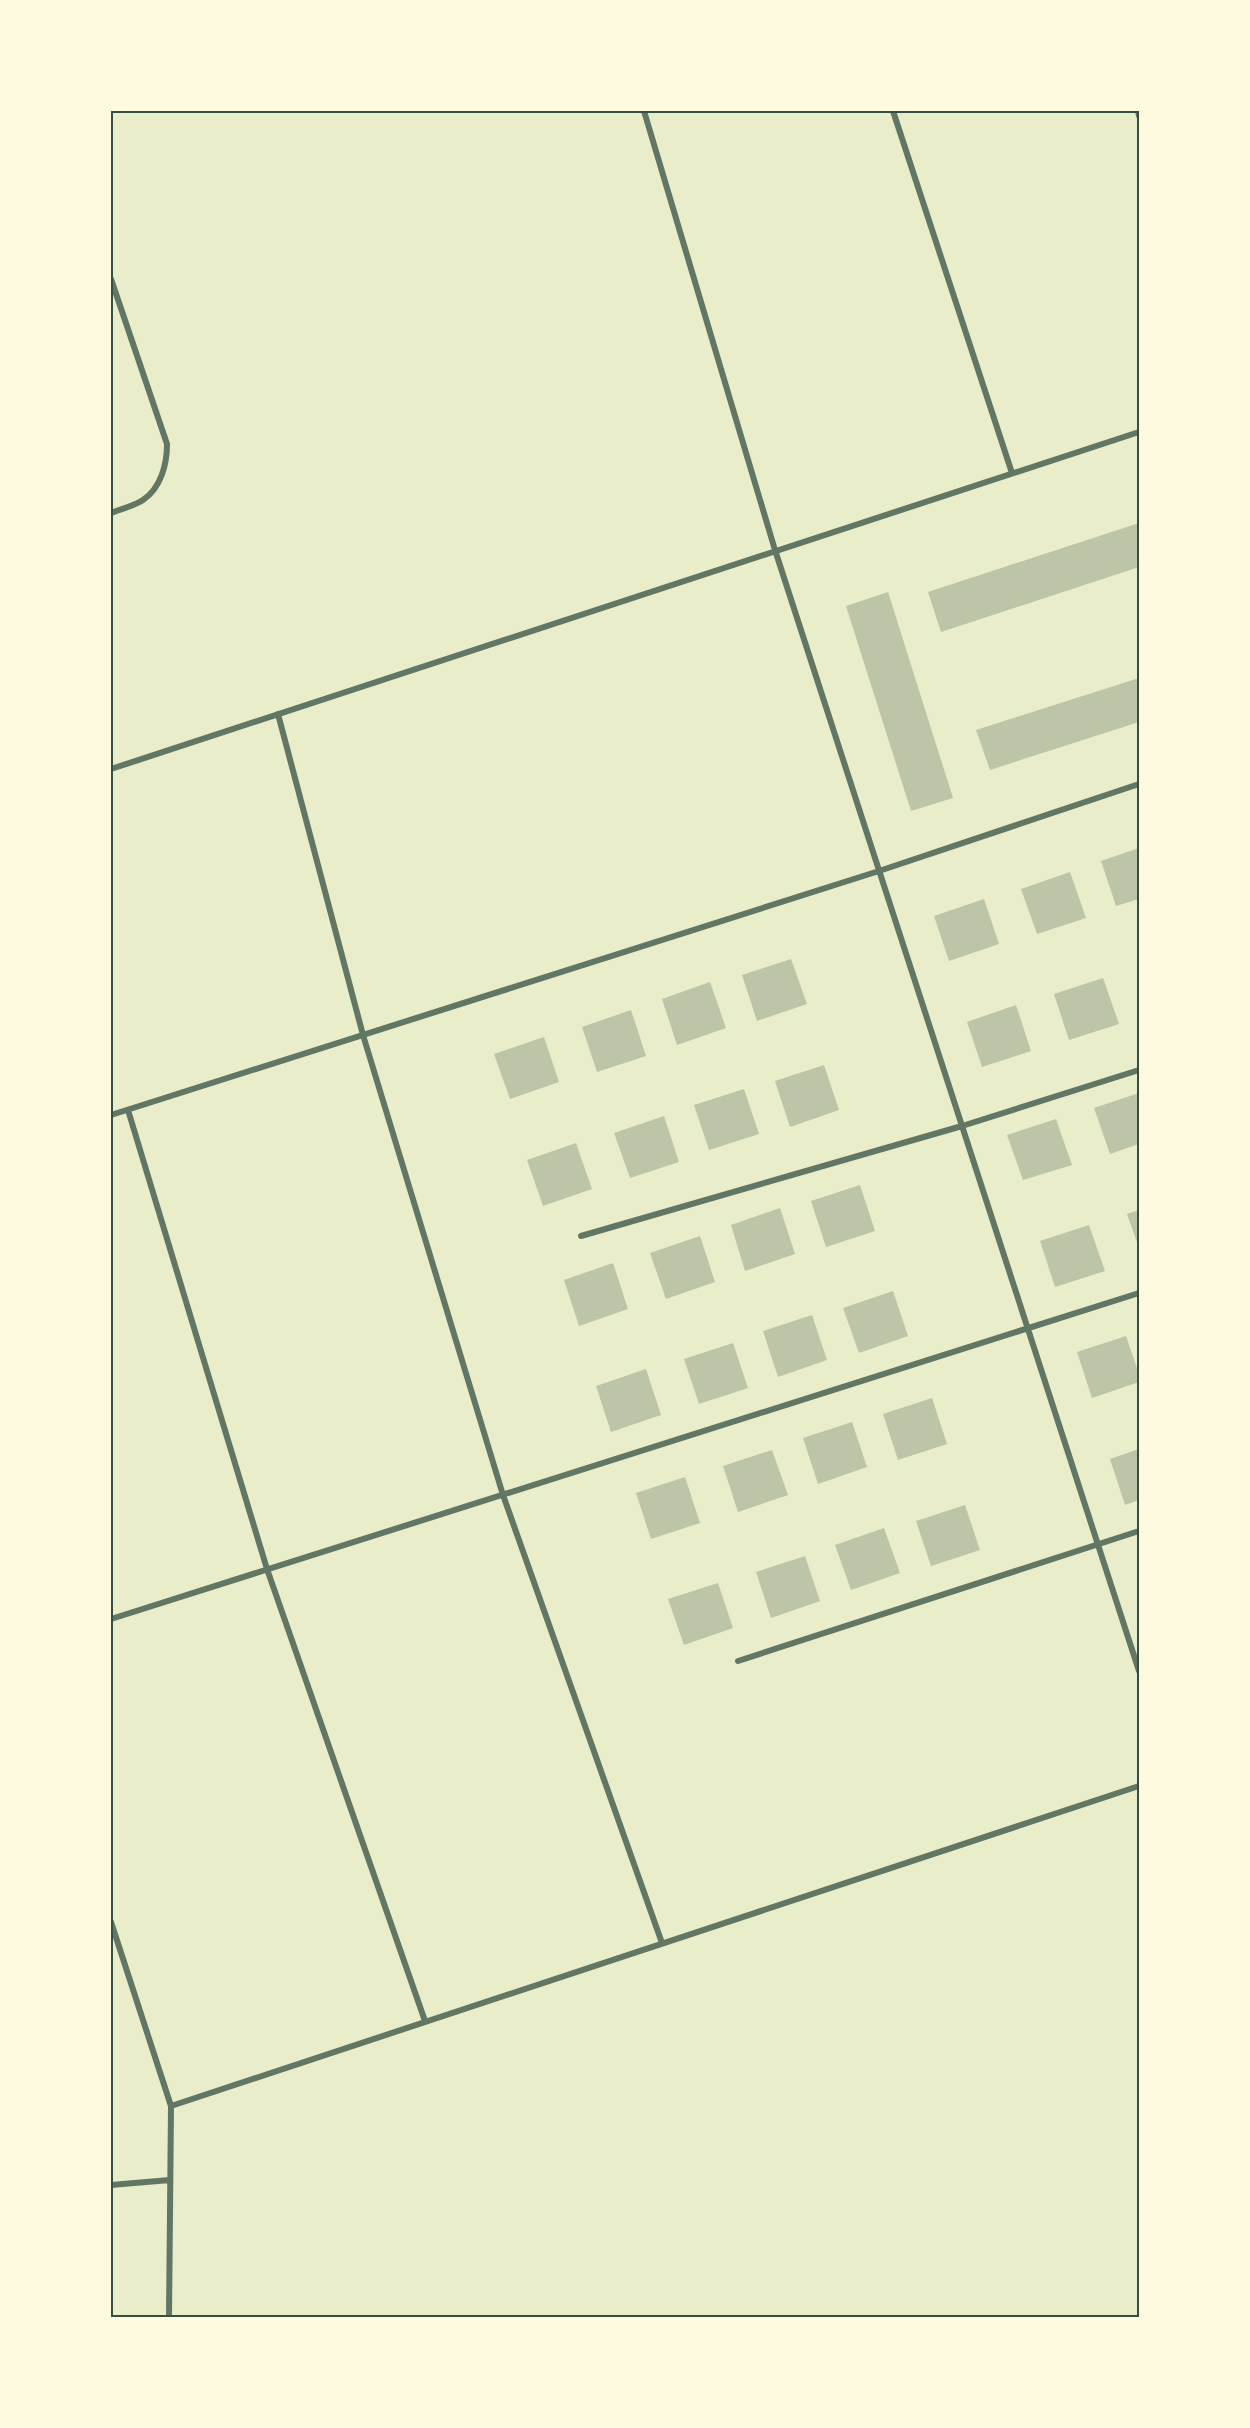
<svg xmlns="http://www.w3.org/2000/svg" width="1250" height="2428" viewBox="0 0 1250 2428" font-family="'Nunito Sans',sans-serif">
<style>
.building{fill:#bcc5a7}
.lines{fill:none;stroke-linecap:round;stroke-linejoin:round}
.minor{stroke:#617663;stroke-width:6}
.neatline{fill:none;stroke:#344e41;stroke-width:2}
</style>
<rect width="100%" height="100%" fill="#e9edc9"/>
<path class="building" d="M1139,523V567L941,632L928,592Z
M888,592L953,798L911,811L846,606Z
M1139,678V722L990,770L976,730Z
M1139,848V899L1116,906L1101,861Z
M1070,872L1086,918L1037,934L1021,889Z
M984,899L999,944L949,961L934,916Z
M791,959L807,1004L757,1021L742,975Z
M1103,978L1119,1024L1069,1040L1054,994Z
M710,982L726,1028L677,1045L662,999Z
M1016,1005L1031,1051L982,1067L967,1022Z
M631,1010L646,1056L597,1072L582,1027Z
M544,1037L559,1082L510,1099L494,1054Z
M824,1065L839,1110L790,1127L775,1081Z
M744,1089L759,1134L709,1150L694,1105Z
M1139,1093V1144L1110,1154L1094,1108Z
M664,1116L679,1162L630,1178L614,1133Z
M1056,1119L1072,1165L1023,1180L1007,1135Z
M576,1143L592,1189L543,1206L527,1160Z
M860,1185L875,1231L826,1247L811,1201Z
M780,1208L795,1254L745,1271L731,1225Z
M1139,1210V1248L1127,1214Z
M1089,1225L1105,1271L1055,1287L1040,1241Z
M700,1236L715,1282L666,1299L650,1253Z
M613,1263L628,1309L579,1326L564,1280Z
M893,1291L908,1336L859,1353L843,1308Z
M812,1315L827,1360L778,1377L763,1331Z
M1126,1336L1139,1374V1382L1092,1398L1077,1352Z
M733,1343L748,1388L699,1404L684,1359Z
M646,1369L661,1415L611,1432L596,1386Z
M932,1398L947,1444L898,1460L883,1414Z
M852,1422L867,1467L818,1484L803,1438Z
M1139,1449V1500L1125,1505L1110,1459Z
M772,1450L788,1495L738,1512L723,1466Z
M685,1477L700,1523L651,1539L636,1493Z
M965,1505L980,1550L931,1566L916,1521Z
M884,1528L900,1573L851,1590L835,1545Z
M805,1556L820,1601L771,1618L756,1572Z
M718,1583L733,1628L684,1645L668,1599Z"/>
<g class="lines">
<path class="minor" d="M644,111L775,550L1139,1671
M893,111L1012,473
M1138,111L1139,116
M111,279L167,444C167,464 161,488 143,500C134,506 121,509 111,513
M278,714L363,1035L503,1495L662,1943
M111,769L1139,432
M128,1110L267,1569L425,2021
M111,1115L879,871L1139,784
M581,1236L962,1126L1139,1070
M111,1619L1139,1293
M738,1661L1139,1531
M111,1922L171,2106L169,2317
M171,2106L1139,1786
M111,2185L170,2180"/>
</g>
<rect width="1250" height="2428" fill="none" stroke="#fefae0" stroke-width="225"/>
<rect x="112" y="112" width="1026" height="2204" class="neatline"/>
</svg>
